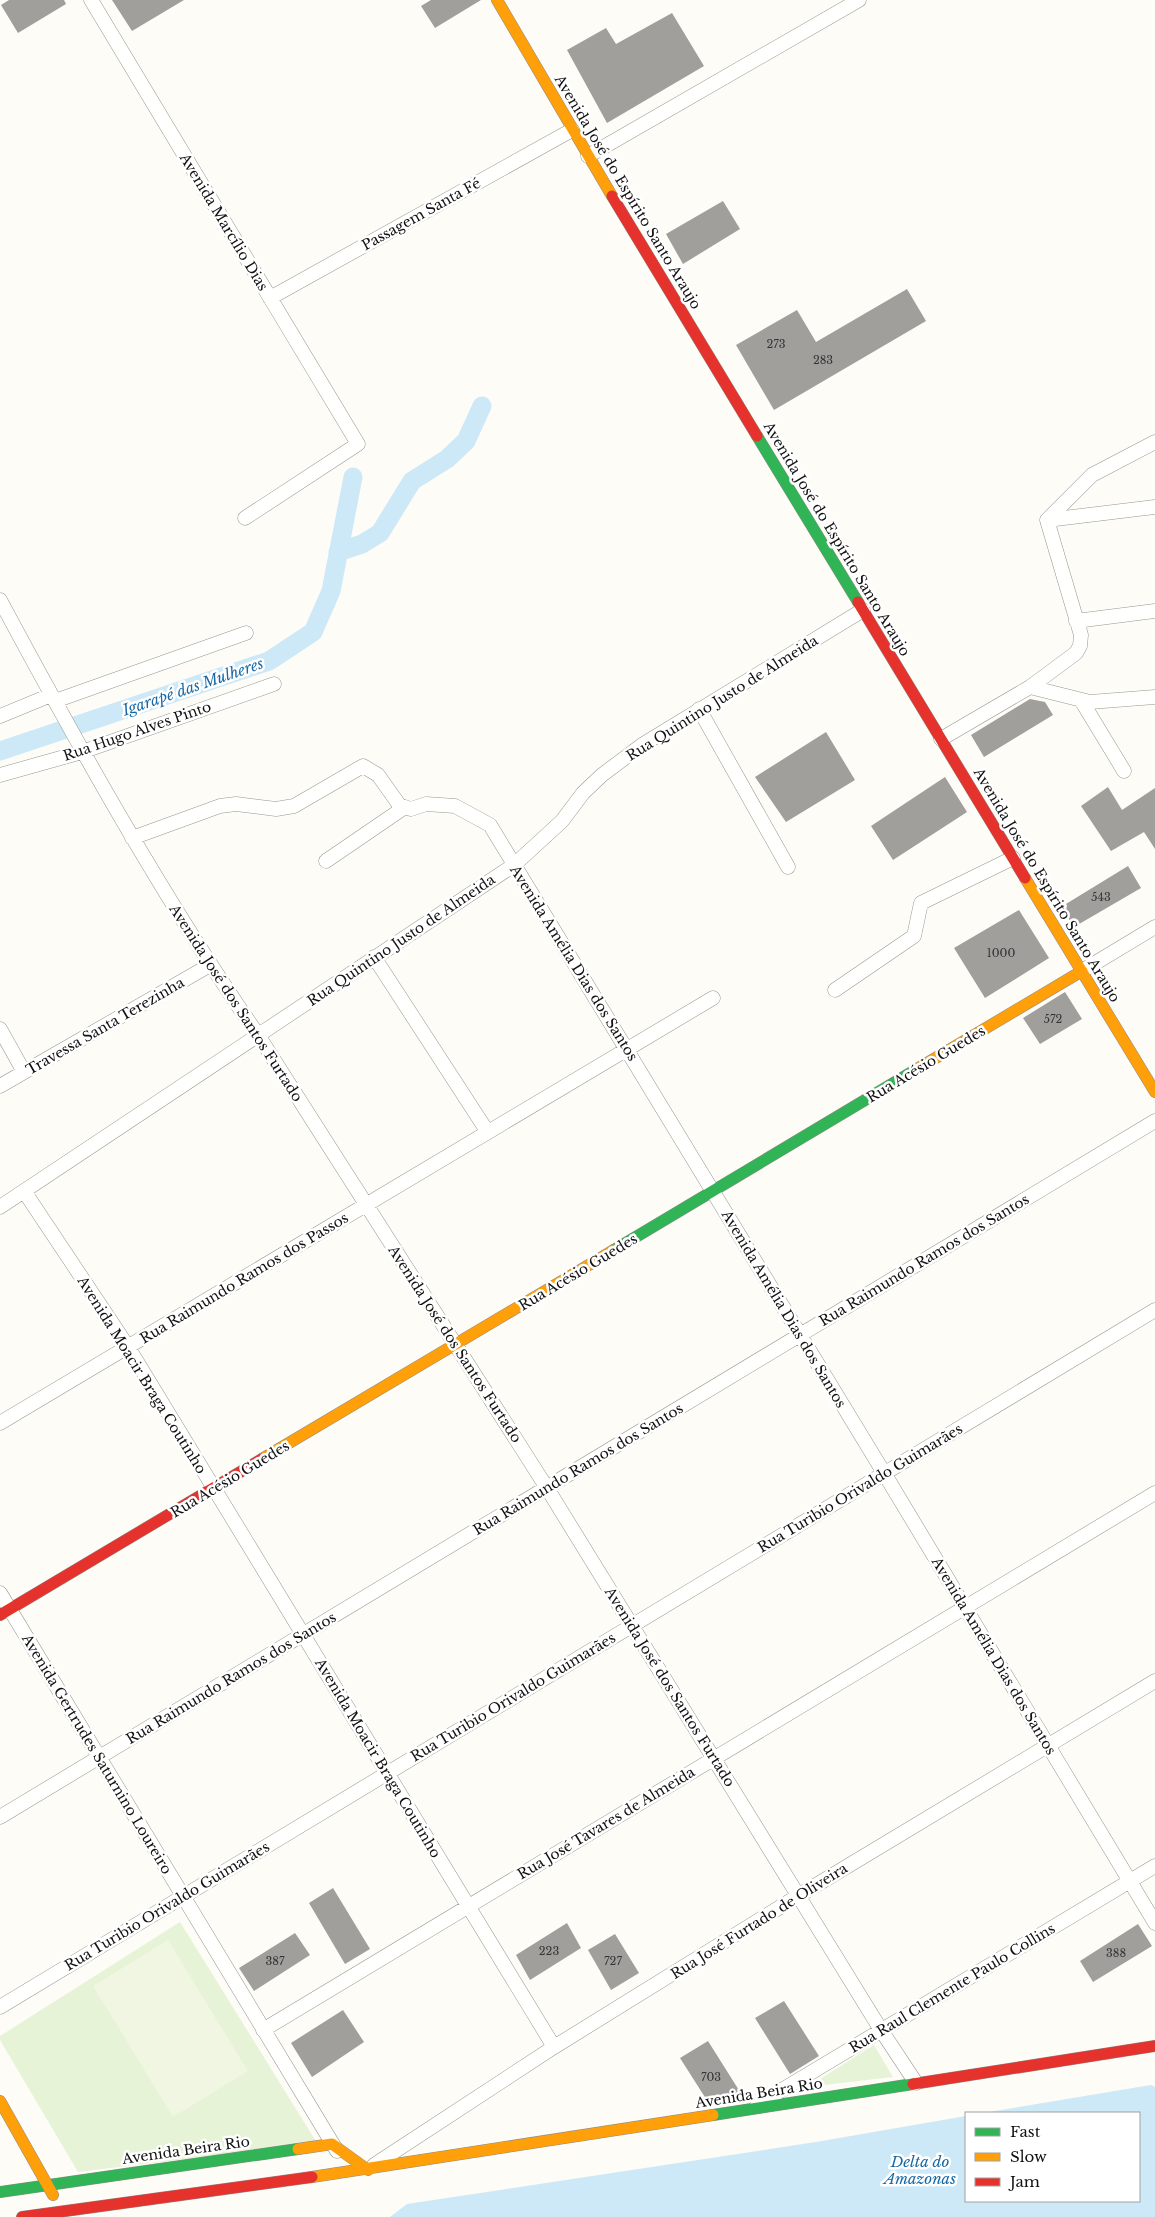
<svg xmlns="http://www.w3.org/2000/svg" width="1155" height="2217" viewBox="0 0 1155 2217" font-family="'Libre Baskerville',serif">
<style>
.green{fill:#e7f3d7}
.pitch{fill:#f0f6e1}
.water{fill:#cde8f7}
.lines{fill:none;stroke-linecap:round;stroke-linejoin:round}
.canal{stroke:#cde8f7;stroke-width:19}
.building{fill:#a19f9c}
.street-casing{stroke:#979795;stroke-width:15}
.fast-casing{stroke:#8e8d8b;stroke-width:12}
.slow-casing{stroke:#8e8d8b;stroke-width:12}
.jam-casing{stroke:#8e8d8b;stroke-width:12}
.street{stroke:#fffffe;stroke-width:14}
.fast{stroke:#30b455;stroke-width:11}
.slow{stroke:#ff9f0a;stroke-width:11}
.jam{stroke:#e5322d;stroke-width:11}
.labels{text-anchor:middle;stroke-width:5;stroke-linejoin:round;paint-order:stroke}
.number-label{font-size:11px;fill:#353434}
.street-label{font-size:14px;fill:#111;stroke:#fff}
.water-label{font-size:15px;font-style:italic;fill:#1768a6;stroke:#fff}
</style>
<rect width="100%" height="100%" fill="#fdfcf7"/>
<path class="green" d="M180,1922L317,2143L78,2172L0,2040V2036Z
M874,2045L893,2077L807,2087Z"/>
<path class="pitch" d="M168,1940L248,2071L173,2117L93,1986Z"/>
<path class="water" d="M1151,2085L1155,2087V2217H390L407,2204L816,2142L966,2116V2201H1139V2113H983Z"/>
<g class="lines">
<path class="canal" d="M338,552L362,544L380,533L412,481L447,459L466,441L482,406
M0,751L269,661L313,632L331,591L353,477"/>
</g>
<path class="building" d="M9,0H64L66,4L18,33L1,5Z
M112,0H184L132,31Z
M431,0H481L435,28L421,6Z
M672,13L704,66L607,123L567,50L606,28L616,44Z
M723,201L740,229L683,264L666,234Z
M907,289L926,321L774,410L736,345L797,310L816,342Z
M1030,699L1045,702L1053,715L984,757L971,735Z
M826,732L855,780L786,822L755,777Z
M945,777L967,812L893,860L871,826Z
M1108,787L1122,810L1155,788V849L1144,832L1111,851L1081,806Z
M1128,866L1141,888L1074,927L1061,907Z
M1019,910L1049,958L985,998L954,948Z
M1065,992L1082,1019L1040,1044L1023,1018Z
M333,1888L370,1949L345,1964L309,1903Z
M567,1923L581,1948L530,1980L516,1955Z
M1138,1924L1152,1946L1093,1982L1080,1961Z
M295,1933L310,1955L254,1991L239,1968Z
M615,1934L639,1973L611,1990L588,1950Z
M784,2001L819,2056L790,2074L755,2018Z
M343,2010L364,2042L312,2077L291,2043Z
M708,2041L742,2095L708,2102L680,2058Z"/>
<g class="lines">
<g class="street-casing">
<path id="street" d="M91,0L358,444L245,518
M588,156L859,0
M270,298L572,130
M1047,520L1092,475L1155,442
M1047,520L1155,507
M0,600C80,749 162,896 258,1035L547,1488L881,2030L916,2083
M1076,621L1155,611
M1030,687L1090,702L1155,697
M1081,700L1124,771
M55,701L246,633
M699,709L788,867
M0,716L51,695
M941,739L1030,687L1076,653L1080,646L1081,635L1047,520
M0,775L82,752L274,684
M132,838L220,806L236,804L276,809L294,806L363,766L378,775L400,806L411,809L426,804L455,806L490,825L884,1473L1155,1923
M326,861L405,807
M374,957L487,1131
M1082,971L1155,927
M835,990L914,936L921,903L1013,858
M0,1029L24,1072
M0,1086L210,965
M24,1191L128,1347L554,2047
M0,1207L514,865L562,821L583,793L602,775L642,745L863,610
M0,1423L713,998
M0,1593L337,2151
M0,1817L1155,1121
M0,2007L1155,1310
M263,2030L1155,1493
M757,2105L1155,1866
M374,2165L554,2047L798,1896L1155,1681"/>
</g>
<g class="fast-casing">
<path id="fast" d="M757,436L858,602
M614,1250L917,1069
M713,2115L913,2084
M0,2192L298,2149"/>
</g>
<g class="slow-casing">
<path id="slow" d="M497,0L612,196
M1025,878L1155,1092
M917,1069L1082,971
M262,1459L614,1250
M0,2101L53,2195
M298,2149L332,2144L368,2170
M312,2177L713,2115"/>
</g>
<g class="jam-casing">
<path id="jam" d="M612,196L757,436
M858,602L1025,878
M0,1615L262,1459
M913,2084L1155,2046
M22,2217L312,2177"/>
</g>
<use href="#street" class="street"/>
<use href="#fast" class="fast"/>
<use href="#slow" class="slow"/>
<use href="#jam" class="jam"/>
</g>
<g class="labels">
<g class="number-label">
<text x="776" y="348">273</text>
<text x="823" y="364">283</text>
<text x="1101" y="901">543</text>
<text x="1001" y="957">1000</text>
<text x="1053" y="1023">572</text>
<text x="549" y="1955">223</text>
<text x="1116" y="1957">388</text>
<text x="275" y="1965">387</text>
<text x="613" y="1965">727</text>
<text x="711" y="2081">703</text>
</g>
<g class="street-label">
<text transform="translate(628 192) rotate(59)" y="5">Avenida José do Espírito Santo Araujo</text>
<text transform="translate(421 214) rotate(-29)" y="5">Passagem Santa Fé</text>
<text transform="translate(224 222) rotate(59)" y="5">Avenida Marcílio Dias</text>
<text transform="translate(837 539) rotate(59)" y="5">Avenida José do Espírito Santo Araujo</text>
<text transform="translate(722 698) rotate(-32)" y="5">Rua Quintino Justo de Almeida</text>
<text transform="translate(137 731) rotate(-19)" y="5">Rua Hugo Alves Pinto</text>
<text transform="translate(1047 885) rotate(59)" y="5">Avenida José do Espírito Santo Araujo</text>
<text transform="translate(401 940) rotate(-34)" y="5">Rua Quintino Justo de Almeida</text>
<text transform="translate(574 963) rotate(58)" y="5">Avenida Amélia Dias dos Santos</text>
<text transform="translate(236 1003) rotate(57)" y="5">Avenida José dos Santos Furtado</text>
<text transform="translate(105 1026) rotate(-30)" y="5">Travessa Santa Terezinha</text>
<text transform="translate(926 1064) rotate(-31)" y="5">Rua Acésio Guedes</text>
<text transform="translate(924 1260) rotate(-31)" y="5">Rua Raimundo Ramos dos Santos</text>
<text transform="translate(578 1272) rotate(-31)" y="5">Rua Acésio Guedes</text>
<text transform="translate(244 1278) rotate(-31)" y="5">Rua Raimundo Ramos dos Passos</text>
<text transform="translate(784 1309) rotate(59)" y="5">Avenida Amélia Dias dos Santos</text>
<text transform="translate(455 1344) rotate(57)" y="5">Avenida José dos Santos Furtado</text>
<text transform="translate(142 1375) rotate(58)" y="5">Avenida Moacir Braga Coutinho</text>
<text transform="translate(578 1469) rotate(-31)" y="5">Rua Raimundo Ramos dos Santos</text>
<text transform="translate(230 1479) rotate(-31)" y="5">Rua Acésio Guedes</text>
<text transform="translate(860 1488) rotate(-31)" y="5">Rua Turibio Orivaldo Guimarães</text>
<text transform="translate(994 1656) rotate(59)" y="5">Avenida Amélia Dias dos Santos</text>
<text transform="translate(231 1678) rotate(-31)" y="5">Rua Raimundo Ramos dos Santos</text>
<text transform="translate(670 1687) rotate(58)" y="5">Avenida José dos Santos Furtado</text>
<text transform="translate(513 1697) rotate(-31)" y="5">Rua Turibio Orivaldo Guimarães</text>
<text transform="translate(97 1754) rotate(59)" y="5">Avenida Gertrudes Saturnino Loureiro</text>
<text transform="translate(378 1758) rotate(59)" y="5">Avenida Moacir Braga Coutinho</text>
<text transform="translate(606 1823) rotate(-31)" y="5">Rua José Tavares de Almeida</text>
<text transform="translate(167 1906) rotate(-31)" y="5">Rua Turibio Orivaldo Guimarães</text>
<text transform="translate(759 1921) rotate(-32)" y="5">Rua José Furtado de Oliveira</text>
<text transform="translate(952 1988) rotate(-31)" y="5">Rua Raul Clemente Paulo Collins</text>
<text transform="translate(759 2093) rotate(-9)" y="5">Avenida Beira Rio</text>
<text transform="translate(186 2150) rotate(-8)" y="5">Avenida Beira Rio</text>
</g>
<g class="water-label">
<text transform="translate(193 687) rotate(-19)" y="5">Igarapé das Mulheres</text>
<text x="920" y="2167">Delta do<tspan x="920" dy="17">Amazonas</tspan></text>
</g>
</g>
<rect x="965" y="2112" width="175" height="90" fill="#ffffff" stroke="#a0a0a0"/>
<rect x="975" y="2128" width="25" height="8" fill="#30b455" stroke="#a0a0a0"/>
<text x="1010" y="2137" font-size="15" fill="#111111">Fast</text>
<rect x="975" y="2153" width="25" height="8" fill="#ff9f0a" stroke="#a0a0a0"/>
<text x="1010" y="2162" font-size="15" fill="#111111">Slow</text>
<rect x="975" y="2178" width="25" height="8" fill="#e5322d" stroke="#a0a0a0"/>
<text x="1010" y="2187" font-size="15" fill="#111111">Jam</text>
</svg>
